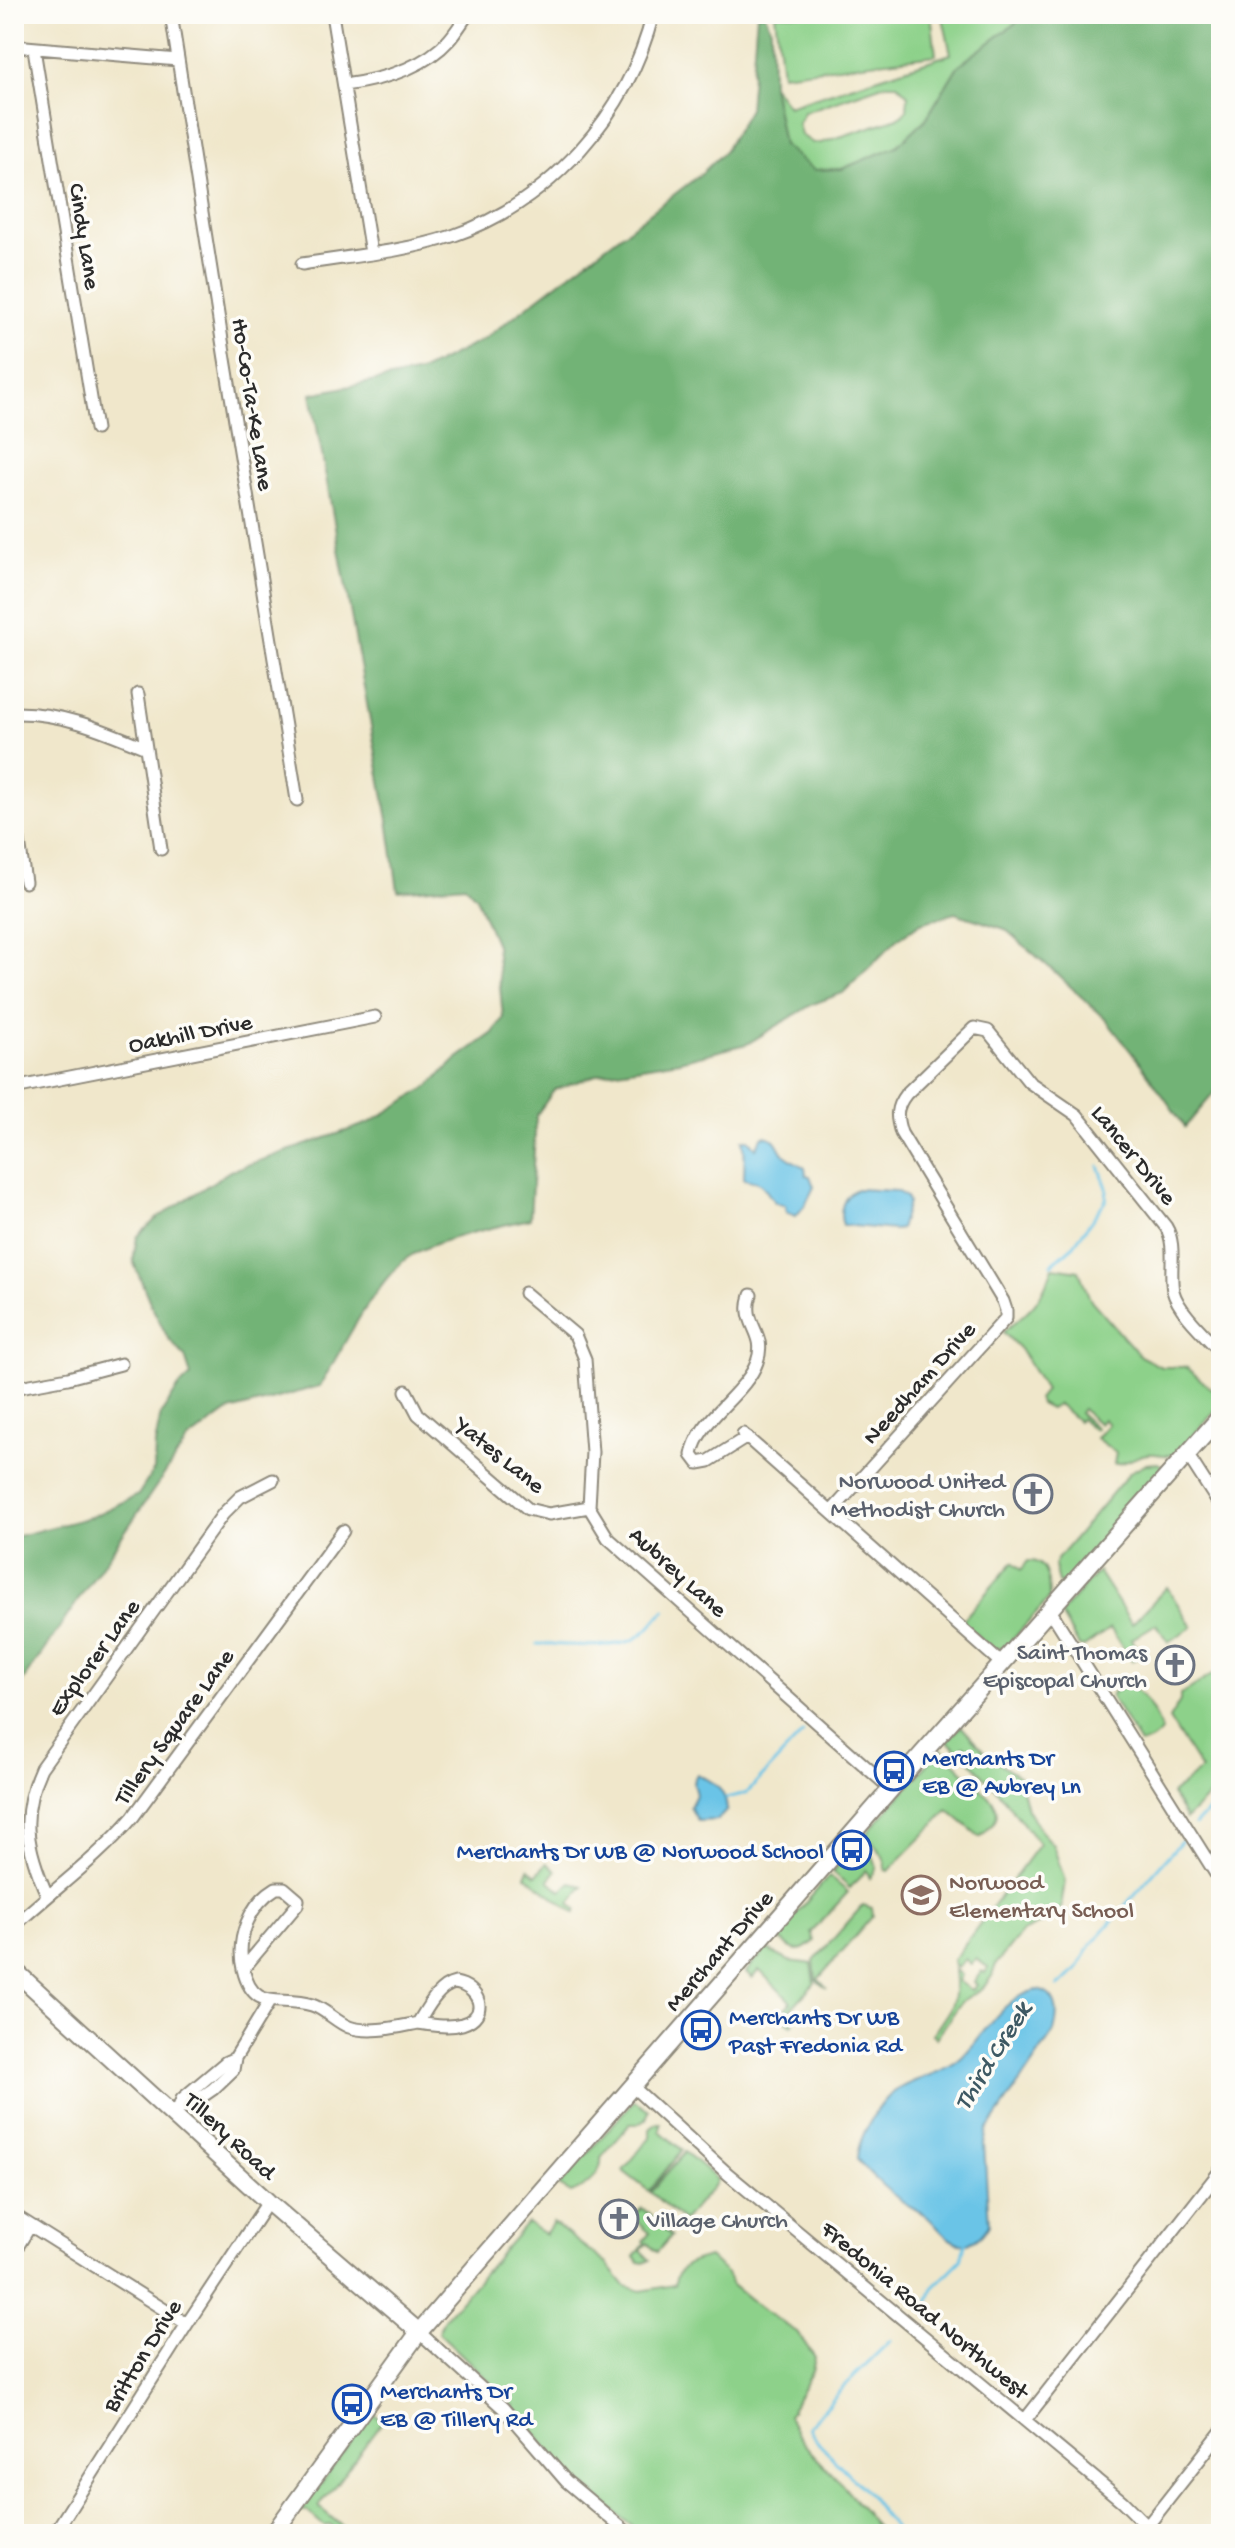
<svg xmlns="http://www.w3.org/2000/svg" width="1235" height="2548" viewBox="0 0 1235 2548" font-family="'Gochi Hand',sans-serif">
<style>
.green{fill:#8dd18a;stroke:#5c7e5a;stroke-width:2;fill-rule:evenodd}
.forest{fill:#72b376;stroke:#4e6f50;stroke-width:2}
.water{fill:#6ac4e7;stroke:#4a7889;stroke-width:2}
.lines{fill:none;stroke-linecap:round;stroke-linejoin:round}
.stream{stroke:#6ac4e7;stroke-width:3}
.street-casing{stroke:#8e897b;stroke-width:15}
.secondary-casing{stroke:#8e897b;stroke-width:20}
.street{stroke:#fff;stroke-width:11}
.secondary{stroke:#fff;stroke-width:16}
.labels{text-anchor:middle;stroke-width:7;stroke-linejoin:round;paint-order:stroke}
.street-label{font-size:24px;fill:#2b2b2b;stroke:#fdfcf7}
.worship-label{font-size:24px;fill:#5b616d;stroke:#fdfcf7;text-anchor:end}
.transit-label{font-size:24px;fill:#164399;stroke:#fdfcf7;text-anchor:start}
.education-label{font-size:24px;fill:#785e54;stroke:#fdfcf7;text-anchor:start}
.water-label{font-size:26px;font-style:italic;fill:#3e5963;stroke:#fdfcf7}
</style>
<rect width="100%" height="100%" fill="#fdfcf7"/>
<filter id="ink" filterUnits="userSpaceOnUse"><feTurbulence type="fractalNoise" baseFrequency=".0125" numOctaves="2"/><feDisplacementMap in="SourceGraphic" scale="16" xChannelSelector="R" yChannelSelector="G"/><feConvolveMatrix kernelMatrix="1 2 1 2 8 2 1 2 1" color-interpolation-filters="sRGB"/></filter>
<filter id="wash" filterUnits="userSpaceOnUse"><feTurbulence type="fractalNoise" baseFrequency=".006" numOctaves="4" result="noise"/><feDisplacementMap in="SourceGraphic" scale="32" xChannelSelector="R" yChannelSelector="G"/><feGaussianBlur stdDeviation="1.8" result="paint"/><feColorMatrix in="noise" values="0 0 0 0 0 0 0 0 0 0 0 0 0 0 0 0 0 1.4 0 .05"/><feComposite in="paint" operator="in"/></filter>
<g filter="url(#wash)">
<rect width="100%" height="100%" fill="#f0e7cb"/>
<path class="green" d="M775,14H931L936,55L782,74Z
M942,14H1028L958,66L926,119L897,146L842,169L813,170L783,145L772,85L788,106L951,54ZM886,84H897L908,95L907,110L898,118L821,143H813L801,135L798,124L804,112Z
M1053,1267L1079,1271L1090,1299L1140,1356L1161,1367H1186L1221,1397V1404L1176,1455C1166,1457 1158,1453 1148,1454C1135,1455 1127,1465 1114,1464L1116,1453L1096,1438L1108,1424L1103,1419L1099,1424L1082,1409L1079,1413L1096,1428L1094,1430L1081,1419L1078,1421L1058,1404L1050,1409L1040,1404L1038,1399L1045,1390L1020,1349L1003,1332C1031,1309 1041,1302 1053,1267Z
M1158,1463L1165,1468L1063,1584L1058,1583L1054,1565L1058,1558L1130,1472L1145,1464Z
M1028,1561C1048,1560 1049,1584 1049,1599L1005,1648L992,1649L961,1622L1013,1562L1021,1570Z
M1098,1571L1132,1624L1167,1587L1192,1627L1168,1642L1156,1624L1132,1639L1138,1651L1141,1649L1144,1654L1132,1661L1110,1628L1084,1647L1079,1646L1061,1615L1066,1607Z
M1218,1671L1221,1675V1784L1186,1819L1171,1794L1201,1770L1169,1719L1180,1701V1695Z
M1127,1685C1140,1687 1160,1719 1161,1732C1157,1738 1148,1743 1140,1744L1111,1697L1113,1692Z
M961,1726L985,1752L1019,1777L1027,1809L1042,1833L1053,1845L1065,1881L1061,1908L1052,1918L1022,1932L996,1964L992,1976L983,1988L962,2001L936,2038L932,2034C952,2009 957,2002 954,1969L961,1975L958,1981L972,1990L977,1985L974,1982L982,1971L985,1973L988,1968L976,1958L971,1964L965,1959L958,1968L954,1966L953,1960L1039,1844L996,1789L966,1757L967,1747L963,1746L961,1753L947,1741Z
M941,1749L992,1800C1004,1816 992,1826 980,1837L948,1810C927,1833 909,1849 889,1871L886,1870C886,1853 875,1847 866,1834Z
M857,1844L873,1856L877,1868L870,1878L866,1870L850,1888L832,1872Z
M547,1863L556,1871L549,1880L561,1891L571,1883L583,1886L570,1903L577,1910L575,1913L526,1876L529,1869L536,1875Z
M829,1876L848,1892L811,1933L814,1941C800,1957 789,1949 777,1936Z
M863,1905L872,1908L873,1916L818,1979L827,1989L816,1980L814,1961Z
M766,1949L789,1961L812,1964L815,1983L786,2014L794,2023L792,2025L787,2022L782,2012L791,2002L759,1970L752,1978L746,1972Z
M634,2100L649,2110L646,2119L637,2124H630L601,2158C603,2174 585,2188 571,2193L559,2186Z
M657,2123H661L660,2131L682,2150L649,2191L623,2171L650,2137V2129Z
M685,2152L717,2179L716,2183L683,2221L650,2192Z
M642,2208L671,2236L657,2252L647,2243L641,2251L650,2260L644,2263L639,2262L635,2256L645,2244L643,2241L650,2233L633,2218Z
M527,2223L545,2234L553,2223L607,2264L625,2286L641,2291L674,2285C680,2263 688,2263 709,2257L725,2272L732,2285L764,2311L797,2332L815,2358L812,2371L788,2415C799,2444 818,2458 838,2480C854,2498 867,2517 883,2534H641L562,2466L505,2396L438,2332L444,2319Z
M373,2413L383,2421L319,2507L351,2534H340L330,2525L324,2526L307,2511L300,2512Z"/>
<path class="forest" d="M757,14H765L771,29L772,85L783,145L814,170L842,169L897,146L926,119L958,66L1028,14H1221V1085L1185,1127L1143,1067L1106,1020L1057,974L1005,929L955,913L921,923L899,938L843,993L813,1004L747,1044L679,1061L599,1074L554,1090L536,1116L530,1219C496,1227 427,1240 402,1262C369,1293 343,1347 320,1386L227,1412L187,1441L14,1694V1537L91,1517L138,1495L154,1470L155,1444L161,1414L179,1387L191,1376L185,1357L168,1338L151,1305L133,1261L137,1237L156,1219L230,1171L369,1123L429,1086L457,1059L493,1033L503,1018L496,945L476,897L465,885L398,891L388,820L311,394L420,372L483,340L701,174L724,152L749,109Z"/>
<path class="water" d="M763,1136C776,1137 776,1143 782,1152C786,1158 798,1163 805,1168L806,1175L810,1176L814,1187L805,1205L796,1216L786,1212L785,1205C769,1205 770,1190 759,1183C755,1181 749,1180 744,1179C744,1166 746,1152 743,1140H749L756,1148Z
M857,1189L896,1191L906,1197L908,1203L900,1229L894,1230L843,1225C838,1212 843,1195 857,1189Z
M697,1774C714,1783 725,1788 727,1809L717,1820L698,1821L690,1807L696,1795L693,1782Z
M1037,1990C1059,1994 1059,2014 1054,2032L987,2131L984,2144L989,2224C983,2236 973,2245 959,2243C945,2240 936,2223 925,2215C916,2209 906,2205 898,2198C886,2190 866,2170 857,2159C858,2137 881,2098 900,2088C919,2077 946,2072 961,2058C986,2034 1001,1997 1037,1990Z"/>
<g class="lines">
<path class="stream" d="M1052,1264L1074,1245L1106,1200L1107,1188L1099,1166
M537,1644C564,1644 608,1650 633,1640C646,1634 656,1620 665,1610
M726,1798L747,1793L803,1733
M1195,1825L1221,1797
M1058,1986L1076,1971L1091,1945L1182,1840
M927,2306L933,2288L961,2260L966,2239
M891,2340L846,2384L808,2427L819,2444L869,2495L898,2534"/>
</g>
</g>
<g filter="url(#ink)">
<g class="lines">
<g class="street-casing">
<path id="street" d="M171,14L225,359L297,800
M332,14L371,253
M14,46L178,60
M34,49L96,429
M344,85C381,80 423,69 449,40C456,32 462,22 468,14
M302,264C352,256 404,252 452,236C551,202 628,114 653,14
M138,694L146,748
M14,713C61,712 103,730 146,748L161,849
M14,807L25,882
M14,1088L375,1017
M525,1293L575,1335L585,1359L592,1452L589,1507L608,1538L891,1789
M14,1388L68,1378L121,1364
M406,1391L418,1414L528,1509L549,1514L589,1507
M743,1434L1002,1664
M747,1437L709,1461L698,1463L692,1455C697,1420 746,1394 757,1362C768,1332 741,1325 751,1295
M1187,1454L1221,1507
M831,1512L1006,1318V1310L1003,1301L901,1133C896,1117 895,1108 906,1094L974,1028L988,1031L1029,1082L1077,1115L1166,1227C1177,1245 1169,1271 1173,1291C1178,1311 1207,1337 1221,1352
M1050,1610L1221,1882
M276,1888H284L298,1900L297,1905L243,1969C236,1939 249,1904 276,1888Z
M47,1895C27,1849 19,1816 41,1768L223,1514L240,1497L273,1480
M14,1926C54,1889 98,1858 133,1817L343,1531
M243,1969C254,2014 279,1995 312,2005C325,2009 336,2022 349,2027C370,2034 397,2027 418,2023
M455,1983C479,1987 491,2015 462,2024C448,2028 432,2025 418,2023C427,2009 437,1987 455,1983Z
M632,2086L728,2174L1122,2501L1155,2534
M179,2107L182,2099L226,2062L235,2058
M172,2113L179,2107H187L213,2089L233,2070L235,2058L269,2002
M14,2215L187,2324
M14,2252L30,2226
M419,2332L503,2408L566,2481L629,2534
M1025,2420L1221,2170
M54,2534L187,2324L268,2202
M1141,2534L1221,2432"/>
</g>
<g class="secondary-casing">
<path id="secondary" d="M14,1970L268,2202L419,2332
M273,2534L419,2332L455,2290L891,1789L1221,1416"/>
</g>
<use href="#street" class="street"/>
<use href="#secondary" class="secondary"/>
</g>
</g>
<defs>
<g id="church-ring" transform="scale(2)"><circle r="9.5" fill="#fdfcf7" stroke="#6b7280" stroke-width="1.5"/><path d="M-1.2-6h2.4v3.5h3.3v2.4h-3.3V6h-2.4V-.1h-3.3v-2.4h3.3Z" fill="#6b7280"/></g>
<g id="bus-ring" transform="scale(2)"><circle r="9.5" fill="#fdfcf7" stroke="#1a4fb4" stroke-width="1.5"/><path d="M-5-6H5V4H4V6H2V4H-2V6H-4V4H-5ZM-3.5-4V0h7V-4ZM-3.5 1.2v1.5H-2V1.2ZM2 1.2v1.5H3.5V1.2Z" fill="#1a4fb4"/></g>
<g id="school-ring" transform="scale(2)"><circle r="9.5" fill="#fdfcf7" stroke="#8d6e63" stroke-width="1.5"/><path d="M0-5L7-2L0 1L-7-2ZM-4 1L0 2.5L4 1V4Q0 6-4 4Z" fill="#8d6e63"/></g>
</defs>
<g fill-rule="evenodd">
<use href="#church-ring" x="1033" y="1494"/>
<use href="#church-ring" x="1175" y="1665"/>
<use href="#bus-ring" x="894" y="1771"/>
<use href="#bus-ring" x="852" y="1850"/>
<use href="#school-ring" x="921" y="1895"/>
<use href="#bus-ring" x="701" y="2030"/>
<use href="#church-ring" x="619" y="2219"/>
<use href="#bus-ring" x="352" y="2404"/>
</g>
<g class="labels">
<g class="street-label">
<text transform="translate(86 236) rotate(81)" y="8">Cindy Lane</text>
<text transform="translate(254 404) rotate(81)" y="8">Ho-Co-Ta-Ke Lane</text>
<text transform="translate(190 1032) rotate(-11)" y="8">Oakhill Drive</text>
<text transform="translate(1135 1154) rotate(51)" y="8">Lancer Drive</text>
<text transform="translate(918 1382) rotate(-48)" y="8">Needham Drive</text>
<text transform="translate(501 1454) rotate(39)" y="8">Yates Lane</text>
<text transform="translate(679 1571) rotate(42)" y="8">Aubrey Lane</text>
<text transform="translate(93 1657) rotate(-54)" y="8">Explorer Lane</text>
<text transform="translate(173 1726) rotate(-54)" y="8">Tillery Square Lane</text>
<text transform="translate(718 1950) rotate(-49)" y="8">Merchant Drive</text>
<text transform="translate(231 2135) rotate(43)" y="8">Tillery Road</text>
<text transform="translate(926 2309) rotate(40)" y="8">Fredonia Road Northwest</text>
<text transform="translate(141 2355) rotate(-58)" y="8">Britton Drive</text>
</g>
<g class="worship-label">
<text x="1005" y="1488">Norwood United<tspan x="1005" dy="28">Methodist Church</tspan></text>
<text x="1147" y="1659">Saint Thomas<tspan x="1147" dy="28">Episcopal Church</tspan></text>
<text x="647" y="2227" text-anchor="start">Village Church</text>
</g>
<g class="transit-label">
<text x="922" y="1765">Merchants Dr<tspan x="922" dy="28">EB @ Aubrey Ln</tspan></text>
<text x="824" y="1858" text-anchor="end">Merchants Dr WB @ Norwood School</text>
<text x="729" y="2024">Merchants Dr WB<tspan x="729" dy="28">Past Fredonia Rd</tspan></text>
<text x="380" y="2398">Merchants Dr<tspan x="380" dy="28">EB @ Tillery Rd</tspan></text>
</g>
<g class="education-label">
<text x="949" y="1889">Norwood<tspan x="949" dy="28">Elementary School</tspan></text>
</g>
<g class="water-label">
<text transform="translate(991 2055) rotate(-58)" y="9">Third Creek</text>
</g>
</g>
<rect width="1235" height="2548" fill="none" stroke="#fdfcf7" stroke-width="48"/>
</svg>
